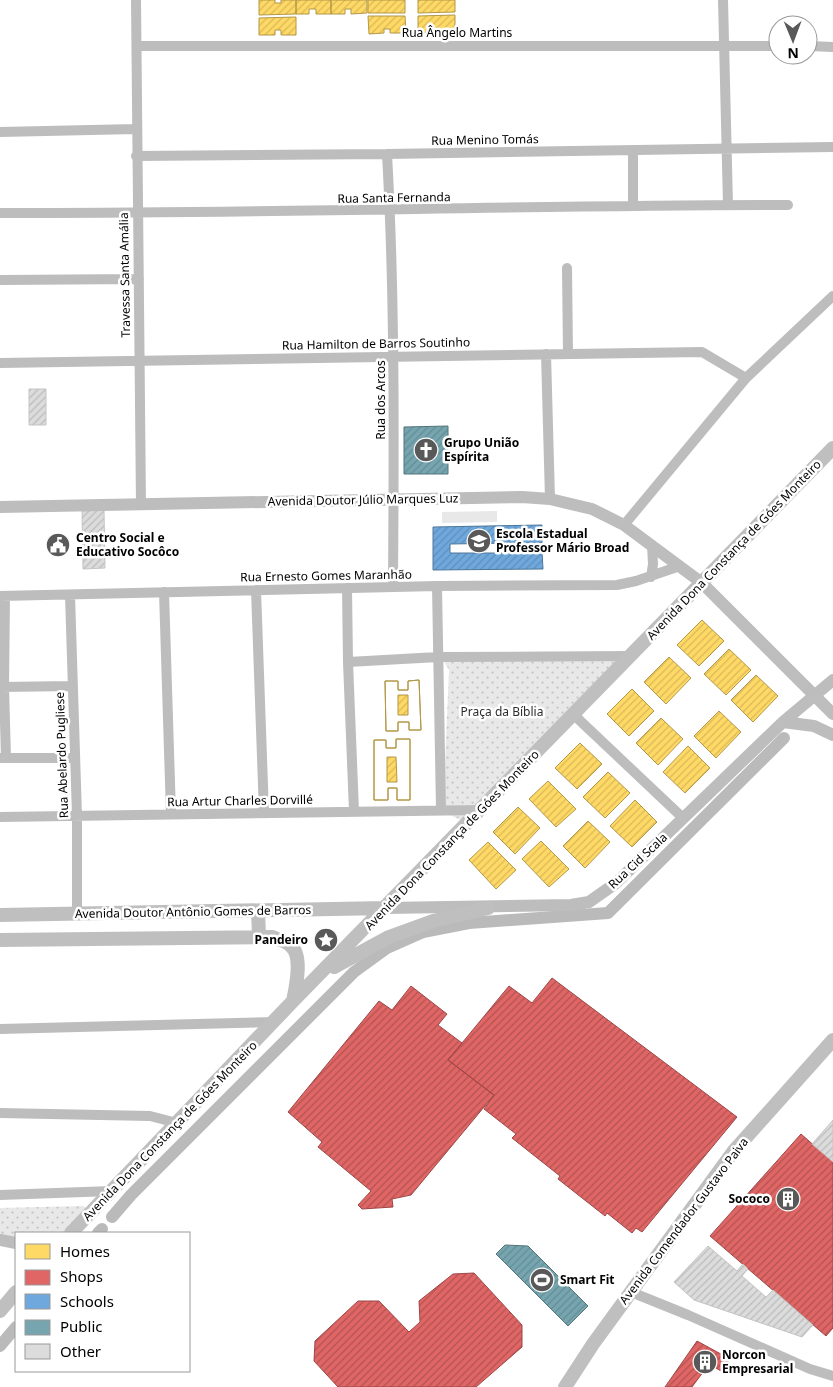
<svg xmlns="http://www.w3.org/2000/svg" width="833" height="1387" viewBox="0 0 833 1387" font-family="'Noto Sans',sans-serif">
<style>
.green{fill:url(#green-dots)}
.pitch{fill:#e8e8e8}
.homes{fill:url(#homes-hatch);stroke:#b29847;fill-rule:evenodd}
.shops{fill:url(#shops-hatch);stroke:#9d4747}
.schools{fill:url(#schools-hatch);stroke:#4e769a;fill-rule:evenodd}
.public{fill:url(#public-hatch);stroke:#53747a}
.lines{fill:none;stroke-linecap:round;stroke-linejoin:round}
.canal{stroke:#bababa;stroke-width:12}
.building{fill:url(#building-hatch);stroke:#c4c4c4}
.minor{stroke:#bdbdbd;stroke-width:10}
.tertiary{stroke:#bdbdbd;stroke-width:12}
.secondary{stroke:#bfbfbf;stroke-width:14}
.labels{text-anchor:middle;stroke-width:5;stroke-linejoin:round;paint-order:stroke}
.street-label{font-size:12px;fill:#000;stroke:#fff}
.poi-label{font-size:12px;font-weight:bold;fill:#000;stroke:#fff;text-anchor:start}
.park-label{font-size:12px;fill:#2d2d2d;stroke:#fff}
</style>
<defs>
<pattern id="green-dots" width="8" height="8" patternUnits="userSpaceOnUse" patternTransform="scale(1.25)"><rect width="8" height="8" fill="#e8e8e8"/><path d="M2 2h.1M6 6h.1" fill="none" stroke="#c5c5c5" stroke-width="1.8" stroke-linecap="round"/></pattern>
<pattern id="homes-hatch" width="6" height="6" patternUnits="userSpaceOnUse" patternTransform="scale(1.25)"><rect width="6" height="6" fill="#ffd966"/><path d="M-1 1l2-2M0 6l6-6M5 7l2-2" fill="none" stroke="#d9b857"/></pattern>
<pattern id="shops-hatch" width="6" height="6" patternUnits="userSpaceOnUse" patternTransform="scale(1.25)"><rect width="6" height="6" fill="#e06666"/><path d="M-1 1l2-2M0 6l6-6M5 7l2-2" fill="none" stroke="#b35252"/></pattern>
<pattern id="schools-hatch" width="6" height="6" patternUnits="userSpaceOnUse" patternTransform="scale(1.25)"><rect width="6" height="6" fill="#6fa8dc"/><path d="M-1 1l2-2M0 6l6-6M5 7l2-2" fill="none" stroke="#5e8fbb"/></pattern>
<pattern id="public-hatch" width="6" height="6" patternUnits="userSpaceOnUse" patternTransform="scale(1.25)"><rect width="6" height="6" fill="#76a5af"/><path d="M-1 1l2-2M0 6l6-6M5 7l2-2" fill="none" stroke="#648c95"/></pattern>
<pattern id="building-hatch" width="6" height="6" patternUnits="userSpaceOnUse" patternTransform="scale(1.25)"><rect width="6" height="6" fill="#dcdcdc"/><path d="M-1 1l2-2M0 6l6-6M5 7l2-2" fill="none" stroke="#bbb"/></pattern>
</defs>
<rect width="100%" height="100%" fill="#fff"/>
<path class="green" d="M631,656L468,823L443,812L449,670L442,658Z
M83,1206L90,1210L67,1233H16V1237H0V1208Z"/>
<path class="pitch" d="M497,511V522L442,523V512Z"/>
<path class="homes" d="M259,0H275V3H281V0H296V14L259,15Z
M296,0H331V14H316V9H309V14H296Z
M331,0H367V13L351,14V9H345V14H331Z
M368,0H405V13H368Z
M418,0H455V12L418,13Z
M455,15V33H440L439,28H433V33H418V16Z
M368,16H405L406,33H390V29H384V33L369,34Z
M296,17V35H281V30H275V35H259V18Z
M702,620L724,641L699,666L677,645Z
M729,649L751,670L726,695L704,674Z
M669,657L691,678L666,704L644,682Z
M756,675L778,696L753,722L731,700Z
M419,680L421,730H409V722H398V731H386L385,681H398V690H408V681ZM398,695H408V715H398Z
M419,680L421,730H409V722H398V731H386L385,681H398V690H408V681Z
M632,689L654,711L629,736L607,714Z
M719,711L741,732L716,758L694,736Z
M661,718L683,739L658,765L636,743Z
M396,739H410V800H397V788H388V800H374V740H386V748H396ZM387,757H396L397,782H387Z
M396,739H410V800H397V788H388V800H374V740H386V748H396Z
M580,743L602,764L577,789L555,768Z
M688,746L710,768L685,793L663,772Z
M608,772L630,793L605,818L583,797Z
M548,781L576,809L556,827L529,799Z
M635,800L657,822L632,847L610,826Z
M518,807L540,828L515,854L493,832Z
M588,821L610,842L585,868L563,846Z
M541,841L569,869L549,887L522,859Z
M488,842L516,870L496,889L469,860Z"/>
<path class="shops" d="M552,978L737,1117L642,1232L636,1228L632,1233L607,1213L605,1216L558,1179L560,1176L512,1138L516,1134L484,1109L494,1095L448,1060L509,986L532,1003Z
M411,986L447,1014L438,1025L462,1043L448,1060L494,1095L411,1195L392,1199L393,1207L362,1209L358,1205L371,1191L318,1147L322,1142L288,1112L379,1001L392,1010Z
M801,1134L833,1162V1328L826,1336L710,1236Z
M474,1273L522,1325V1347L476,1387H338L314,1361L315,1341L358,1301H379L409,1332L420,1322L419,1301L453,1274Z
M697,1341L730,1359L721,1371L709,1364L692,1387H665Z"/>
<path class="schools" d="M542,525V543H526V548H534V553L542,552L543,569L433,570V527ZM513,543V553H450V544Z"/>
<path class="public" d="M448,426V474H404V427Z
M505,1245L528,1246L588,1306L568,1326L496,1254Z"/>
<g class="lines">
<path class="canal" d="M112,1217L131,1195L354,972L387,948L423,932L469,923L608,913L784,738
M98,1233L102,1229
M0,1346L16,1327"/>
</g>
<path class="building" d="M29,389H46V425H29Z
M104,510L105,568L83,569L82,511Z
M833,1120V1162L812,1144Z
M708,1246L737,1271L743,1264L748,1269L742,1276L766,1297L773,1290L813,1325L802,1337L694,1300L674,1282Z"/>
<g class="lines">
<path class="minor" d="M136,0L141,505
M723,0L728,205
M137,46H778
M808,46L833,47
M0,132L136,129
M633,151V205
M387,154C395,298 394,442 393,587
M136,156L387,154L833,147
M0,213C263,214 525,205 788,205
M567,268L568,354
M0,280L139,279
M546,354L550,499
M0,363L702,352L746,378
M624,525L746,378L833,296
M651,577L653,564L652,545
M437,586L441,810
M347,588L348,662L354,811
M256,590L264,813
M164,592L171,814
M70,595L77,816V914
M0,596L437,586L617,585L636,581L680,566
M5,596L4,687L6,758
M348,662L438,657L631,656
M0,687L73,686
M574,715L683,818
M1,758H75
M0,817L480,810
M0,1029L274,1022
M0,1113L150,1116L177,1123
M0,1195L112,1191
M631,1292L688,1315L810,1369L833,1376"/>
<path class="tertiary" d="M0,507L522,497L550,499L592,509L624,525L702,583L833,714
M783,722L814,726L833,735
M386,908L571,905L589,902L616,883L783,722L833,680
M0,1240L16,1243"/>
<path class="secondary" d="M258,911L259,936
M0,915L386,908
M0,940L272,937C278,939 286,941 291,946C303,956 296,987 293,1001
M334,967L389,937L433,921L488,908
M71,1233L293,1001L833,448
M0,1311L16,1292
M565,1387L593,1344L733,1152L833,1040"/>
</g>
<defs>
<g id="church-disc" transform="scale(1.25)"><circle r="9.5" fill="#595959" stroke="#fff"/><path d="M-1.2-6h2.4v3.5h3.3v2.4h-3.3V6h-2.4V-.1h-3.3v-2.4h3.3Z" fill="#fff"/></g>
<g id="school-disc" transform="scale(1.25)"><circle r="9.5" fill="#595959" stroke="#fff"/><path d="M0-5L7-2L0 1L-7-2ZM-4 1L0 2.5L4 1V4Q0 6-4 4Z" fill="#fff"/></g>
<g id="civic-disc" transform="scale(1.25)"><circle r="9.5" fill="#595959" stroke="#fff"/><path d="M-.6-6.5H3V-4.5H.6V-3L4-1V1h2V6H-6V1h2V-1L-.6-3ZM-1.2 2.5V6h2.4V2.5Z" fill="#fff"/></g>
<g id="sight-disc" transform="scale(1.25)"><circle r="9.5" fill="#595959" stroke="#fff"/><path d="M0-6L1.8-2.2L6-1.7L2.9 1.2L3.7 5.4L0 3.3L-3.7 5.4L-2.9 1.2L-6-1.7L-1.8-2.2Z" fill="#fff"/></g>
<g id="building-disc" transform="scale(1.25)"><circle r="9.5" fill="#595959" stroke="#fff"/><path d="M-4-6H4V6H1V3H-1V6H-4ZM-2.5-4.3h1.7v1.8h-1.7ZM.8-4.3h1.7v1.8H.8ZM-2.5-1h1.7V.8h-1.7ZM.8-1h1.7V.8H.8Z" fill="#fff"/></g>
<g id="stadium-disc" transform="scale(1.25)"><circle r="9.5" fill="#595959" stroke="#fff"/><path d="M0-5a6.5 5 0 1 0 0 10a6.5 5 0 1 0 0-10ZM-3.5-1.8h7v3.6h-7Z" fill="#fff"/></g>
</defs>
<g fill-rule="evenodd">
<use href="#church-disc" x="426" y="450"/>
<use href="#school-disc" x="479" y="541"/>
<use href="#civic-disc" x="58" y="545"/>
<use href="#sight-disc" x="326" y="940"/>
<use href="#building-disc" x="788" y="1199"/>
<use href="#stadium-disc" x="542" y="1280"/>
<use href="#building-disc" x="705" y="1362"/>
</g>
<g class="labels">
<g class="street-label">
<text x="457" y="37">Rua Ângelo Martins</text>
<text transform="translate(485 140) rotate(-1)" y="4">Rua Menino Tomás</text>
<text transform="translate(394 198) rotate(-1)" y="4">Rua Santa Fernanda</text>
<text transform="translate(125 275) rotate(-91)" y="4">Travessa Santa Amália</text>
<text transform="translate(376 344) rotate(-1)" y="4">Rua Hamilton de Barros Soutinho</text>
<text transform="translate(381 400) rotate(-90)" y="4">Rua dos Arcos</text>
<text transform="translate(363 500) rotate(-1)" y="4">Avenida Doutor Júlio Marques Luz</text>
<text transform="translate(734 550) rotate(-46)" y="4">Avenida Dona Constança de Góes Monteiro</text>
<text transform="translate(326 576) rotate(-1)" y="4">Rua Ernesto Gomes Maranhão</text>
<text transform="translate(62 755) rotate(-92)" y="4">Rua Abelardo Pugliese</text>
<text transform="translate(240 801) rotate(-1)" y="4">Rua Artur Charles Dorvillé</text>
<text transform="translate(452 840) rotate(-46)" y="4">Avenida Dona Constança de Góes Monteiro</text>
<text transform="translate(638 861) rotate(-43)" y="4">Rua Cid Scala</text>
<text transform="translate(193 912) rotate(-1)" y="4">Avenida Doutor Antônio Gomes de Barros</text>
<text transform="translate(170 1131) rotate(-46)" y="4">Avenida Dona Constança de Góes Monteiro</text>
<text transform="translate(684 1221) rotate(-53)" y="4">Avenida Comendador Gustavo Paiva</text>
</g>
<g class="poi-label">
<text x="444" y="447">Grupo União<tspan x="444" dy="14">Espírita</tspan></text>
<text x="496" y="538">Escola Estadual<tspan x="496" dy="14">Professor Mário Broad</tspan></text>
<text x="76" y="542">Centro Social e<tspan x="76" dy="14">Educativo Socôco</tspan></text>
<text x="308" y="944" text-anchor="end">Pandeiro</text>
<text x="770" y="1203" text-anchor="end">Sococo</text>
<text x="560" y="1284">Smart Fit</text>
<text x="722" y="1359">Norcon<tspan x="722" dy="14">Empresarial</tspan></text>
</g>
<g class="park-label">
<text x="502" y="716">Praça da Bíblia</text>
</g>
</g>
<rect x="15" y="1232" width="175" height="140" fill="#ffffff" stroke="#999999"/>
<rect x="25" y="1244" width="25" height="15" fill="#ffd966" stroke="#999999"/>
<text x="60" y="1257" font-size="15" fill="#000000">Homes</text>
<rect x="25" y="1270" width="25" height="15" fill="#e06666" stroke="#999999"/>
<text x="60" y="1282" font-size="15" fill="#000000">Shops</text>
<rect x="25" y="1294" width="25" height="15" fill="#6fa8dc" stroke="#999999"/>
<text x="60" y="1307" font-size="15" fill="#000000">Schools</text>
<rect x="25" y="1320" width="25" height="15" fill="#76a5af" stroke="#999999"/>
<text x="60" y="1332" font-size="15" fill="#000000">Public</text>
<rect x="25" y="1344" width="25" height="15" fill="#dcdcdc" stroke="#999999"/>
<text x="60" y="1357" font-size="15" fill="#000000">Other</text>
<g transform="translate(793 40) rotate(179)"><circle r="24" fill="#ffffff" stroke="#999999"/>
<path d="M0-4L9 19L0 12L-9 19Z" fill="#595959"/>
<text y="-8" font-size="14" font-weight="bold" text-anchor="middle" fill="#000000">N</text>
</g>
</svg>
